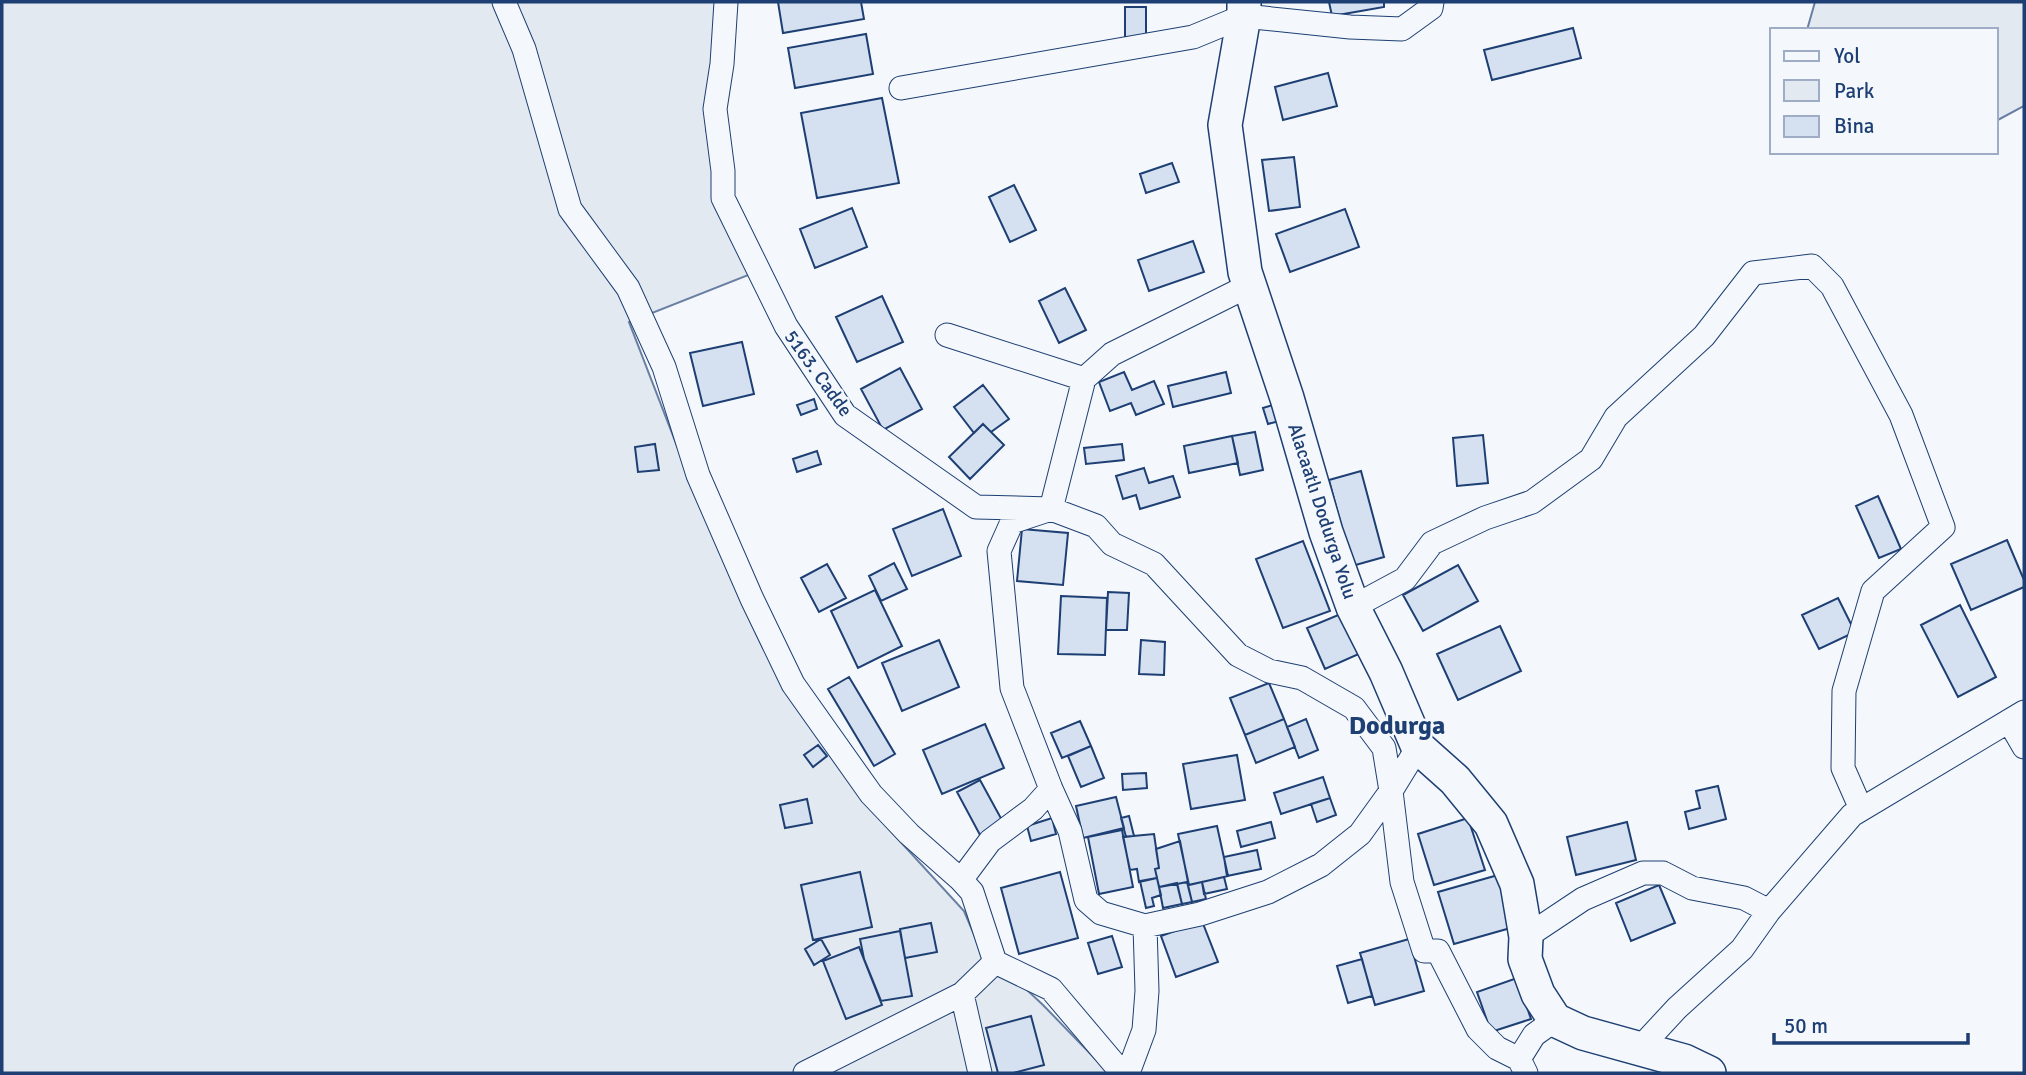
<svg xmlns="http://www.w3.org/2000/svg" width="2026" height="1075" viewBox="0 0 2026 1075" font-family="Signika,sans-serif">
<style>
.green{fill:#e3e9f0;stroke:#687fa3;stroke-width:2}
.building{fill:#d5e0f0;stroke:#1d3f73;stroke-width:2}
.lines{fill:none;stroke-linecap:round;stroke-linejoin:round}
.street-casing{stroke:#1d3f73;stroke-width:25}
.secondary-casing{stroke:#1d3f73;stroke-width:36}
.street{stroke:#f4f7fb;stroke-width:23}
.secondary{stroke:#f4f7fb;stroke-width:33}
.labels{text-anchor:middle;stroke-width:5;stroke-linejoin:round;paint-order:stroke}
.street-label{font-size:19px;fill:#1d3f73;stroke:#f4f7fb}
.district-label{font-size:26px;font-weight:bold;fill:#1d3f73;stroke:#f4f7fb}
</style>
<rect width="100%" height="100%" fill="#f4f7fb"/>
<path class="green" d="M2,2H717L706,130L751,274L629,322L684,464L863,801L964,911L978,944L1043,1005L1109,1073H2Z
M1815,2H2024V106L1996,121V30H1807Z"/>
<path class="building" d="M778,2H861L864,19L783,33Z
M1329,2H1384V7L1332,16Z
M1125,7H1146V41H1125Z
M1573,28L1581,58L1492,80L1484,50Z
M866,34L873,74L795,88L788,48Z
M1328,73L1337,106L1283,120L1275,87Z
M882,98L899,183L817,198L801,113Z
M1294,157L1300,207L1269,211L1262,160Z
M1172,163L1179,182L1146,193L1140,174Z
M1014,185L1036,230L1010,242L989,197Z
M852,208L867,247L815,268L800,229Z
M1345,209L1359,247L1290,272L1276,234Z
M1193,241L1204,272L1149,291L1138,260Z
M1065,288L1086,330L1059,343L1039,301Z
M882,296L903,342L857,362L836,317Z
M742,342L754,394L703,406L690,353Z
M900,368L922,409L883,430L861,389Z
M1124,372L1132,390L1154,381L1164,404L1136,415L1131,403L1110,411L1099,382Z
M1226,372L1231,393L1173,407L1168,386Z
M983,385L1009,419L991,432L983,424L974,433L954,407Z
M814,399L817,409L801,415L797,405Z
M1273,405L1279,421L1268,424L1263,408Z
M983,424L1004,445L970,479L949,457Z
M1255,432L1263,470L1240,475L1232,436Z
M1483,435L1488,483L1457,486L1453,438Z
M1232,436L1238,463L1189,473L1184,446Z
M655,444L659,470L638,472L635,447Z
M1122,444L1124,460L1086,464L1084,448Z
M817,451L821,464L797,472L793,459Z
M1144,468L1149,483L1173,476L1180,497L1140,509L1136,495L1123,499L1116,476Z
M1361,471L1384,557L1352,566L1329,480Z
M1878,496L1901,549L1879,558L1856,506Z
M943,509L961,556L912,576L893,529Z
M1022,529L1068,533L1063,585L1017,581Z
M2007,540L2024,580V587L1971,610L1951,564Z
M1303,541L1330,611L1283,628L1256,559Z
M894,563L907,589L881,601L869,576Z
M827,564L846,598L819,612L801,578Z
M1458,565L1478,601L1423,631L1403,595Z
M875,590L902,646L858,668L831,611Z
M1108,592L1129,593L1127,630H1106Z
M1061,596L1107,598L1105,655L1058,654Z
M1838,598L1855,632L1819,649L1802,615Z
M1960,605L1996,677L1958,697L1921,625Z
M1343,613L1361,653L1325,669L1307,628Z
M1500,626L1521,671L1458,700L1437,654Z
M939,640L959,687L902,711L882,663Z
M1141,640L1165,642L1164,675L1139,674Z
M849,677L895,754L874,766L828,689Z
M1269,683L1284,719L1245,735L1230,698Z
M1284,719L1295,747L1256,763L1245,735Z
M1306,719L1318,750L1299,758L1287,727Z
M1080,721L1091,746L1062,758L1051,733Z
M985,724L1004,768L942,794L923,750Z
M818,745L827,756L813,767L804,755Z
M1091,746L1104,778L1081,787L1068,756Z
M1237,755L1245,800L1191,809L1183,764Z
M1146,773L1147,788L1123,790L1122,774Z
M1323,777L1330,798L1281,814L1274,793Z
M980,780L1003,822L980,835L957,792Z
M1718,786L1726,819L1689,829L1685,812L1700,808L1696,791Z
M1116,797L1124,828L1083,838L1076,806Z
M1330,798L1336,815L1317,822L1311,804Z
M807,799L812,823L785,828L780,805Z
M1129,816L1134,836L1126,837L1121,818Z
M1052,818L1056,834L1031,841L1027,826Z
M1468,818L1485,870L1434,885L1418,834Z
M1271,822L1275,838L1241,847L1237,831Z
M1627,822L1636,860L1576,875L1567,837Z
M1217,826L1228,876L1189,885L1178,834Z
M1122,830L1133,887L1099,894L1088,837Z
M1154,834L1159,868L1155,869L1157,878L1139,882L1137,869L1130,870L1123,837Z
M1180,841L1188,882L1159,887L1155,869L1159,868L1156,849Z
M1257,850L1261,869L1227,876L1224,857Z
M860,872L872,927L813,940L801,885Z
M1060,872L1078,938L1019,954L1001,888Z
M1498,875L1514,927L1454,944L1438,892Z
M1224,877L1227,889L1204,894L1202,882Z
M1157,878L1161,895L1152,898L1154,906L1146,908L1140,881Z
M1187,882L1192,902L1182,904L1177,884Z
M1202,882L1206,899L1192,902L1188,885Z
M1177,883L1182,904L1163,908L1159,887Z
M1659,885L1675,923L1631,941L1616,903Z
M1202,921L1218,962L1176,977L1161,936Z
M931,923L937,952L905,958L900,929Z
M900,931L912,996L881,1001L864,959L860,939Z
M1112,936L1122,967L1098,974L1088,943Z
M821,939L830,955L814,965L805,949Z
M1409,939L1424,991L1375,1005L1360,953Z
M859,947L882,1005L846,1019L823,961Z
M1362,959L1372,996L1348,1003L1337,966Z
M1517,978L1531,1019L1491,1032L1477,992Z
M1031,1016L1044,1065L1013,1073H998L986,1028Z"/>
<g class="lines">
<g class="street-casing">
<path id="street" d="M504,2L524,49L570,209L628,288L664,367L698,475L752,599L793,684L871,794L909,834L961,880
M726,2L722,64L715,109L723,171V198L786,326L845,415L976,507L1051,509L1096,526L1112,544L1154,564L1238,655L1269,671L1302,678L1354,708L1384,748L1391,791L1360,834L1321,865L1268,892L1200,914L1145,926L1101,913L1086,900L1070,831L1051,789L1012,688L999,551L1012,522L1051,509L1084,379L1112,354L1250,285
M901,88L1193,37L1244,16L1350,27L1402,29L1431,8L1432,2
M947,335L1084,379
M1353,607L1405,579L1432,543L1485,518L1532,502L1591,459L1616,417L1704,336L1753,273L1812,266L1832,286L1901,415L1943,527L1873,591L1844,691L1843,768L1861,809
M2009,721L2024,747
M1418,747L1391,791L1402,882L1424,951H1438L1478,1029L1497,1048L1519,1059
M1051,789L1033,809L990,841L961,880L972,892L995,962L1051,989L1122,1073
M1769,911L1852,815L2024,712
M1526,937L1583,899L1643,873H1663L1692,888L1744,898L1769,911L1742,949L1677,1008L1639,1049
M962,994L980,1073
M805,1073L962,994L995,962
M1128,1073L1144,1030L1147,991L1145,926
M1526,1073L1519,1059L1534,1035L1555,1020"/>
</g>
<g class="secondary-casing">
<path id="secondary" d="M1244,2V16L1225,125L1245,272L1287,398L1326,532L1353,607L1386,672L1418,747L1455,780L1491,824L1517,884L1526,937L1525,959L1538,994L1555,1020L1583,1033L1684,1061L1709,1073"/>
</g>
<use href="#street" class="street"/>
<use href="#secondary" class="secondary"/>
</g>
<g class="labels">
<g class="street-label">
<text transform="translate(819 373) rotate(54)" y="7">5163. Cadde</text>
<text transform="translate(1323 511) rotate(72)" y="7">Alacaatlı Dodurga Yolu</text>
</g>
<g class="district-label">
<text x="1397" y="734">Dodurga</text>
</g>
</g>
<rect width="2026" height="1075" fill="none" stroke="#1d3f73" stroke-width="7"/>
<rect x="1770" y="28" width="228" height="126" fill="#f4f7fb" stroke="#9eadc5" stroke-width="2"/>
<rect x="1784" y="51" width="35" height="10" fill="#f4f7fb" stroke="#9eadc5" stroke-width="2"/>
<text x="1834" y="63" font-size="21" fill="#1d3f73">Yol</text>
<rect x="1784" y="80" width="35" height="21" fill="#e3e9f0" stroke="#9eadc5" stroke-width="2"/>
<text x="1834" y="98" font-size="21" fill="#1d3f73">Park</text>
<rect x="1784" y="116" width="35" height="21" fill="#d5e0f0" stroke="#9eadc5" stroke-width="2"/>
<text x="1834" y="133" font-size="21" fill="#1d3f73">Bina</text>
<path d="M1774 1033v10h194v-10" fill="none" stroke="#1d3f73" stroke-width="3.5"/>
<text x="1784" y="1033" font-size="21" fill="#1d3f73" stroke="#f4f7fb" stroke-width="5" paint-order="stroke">50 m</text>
</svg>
